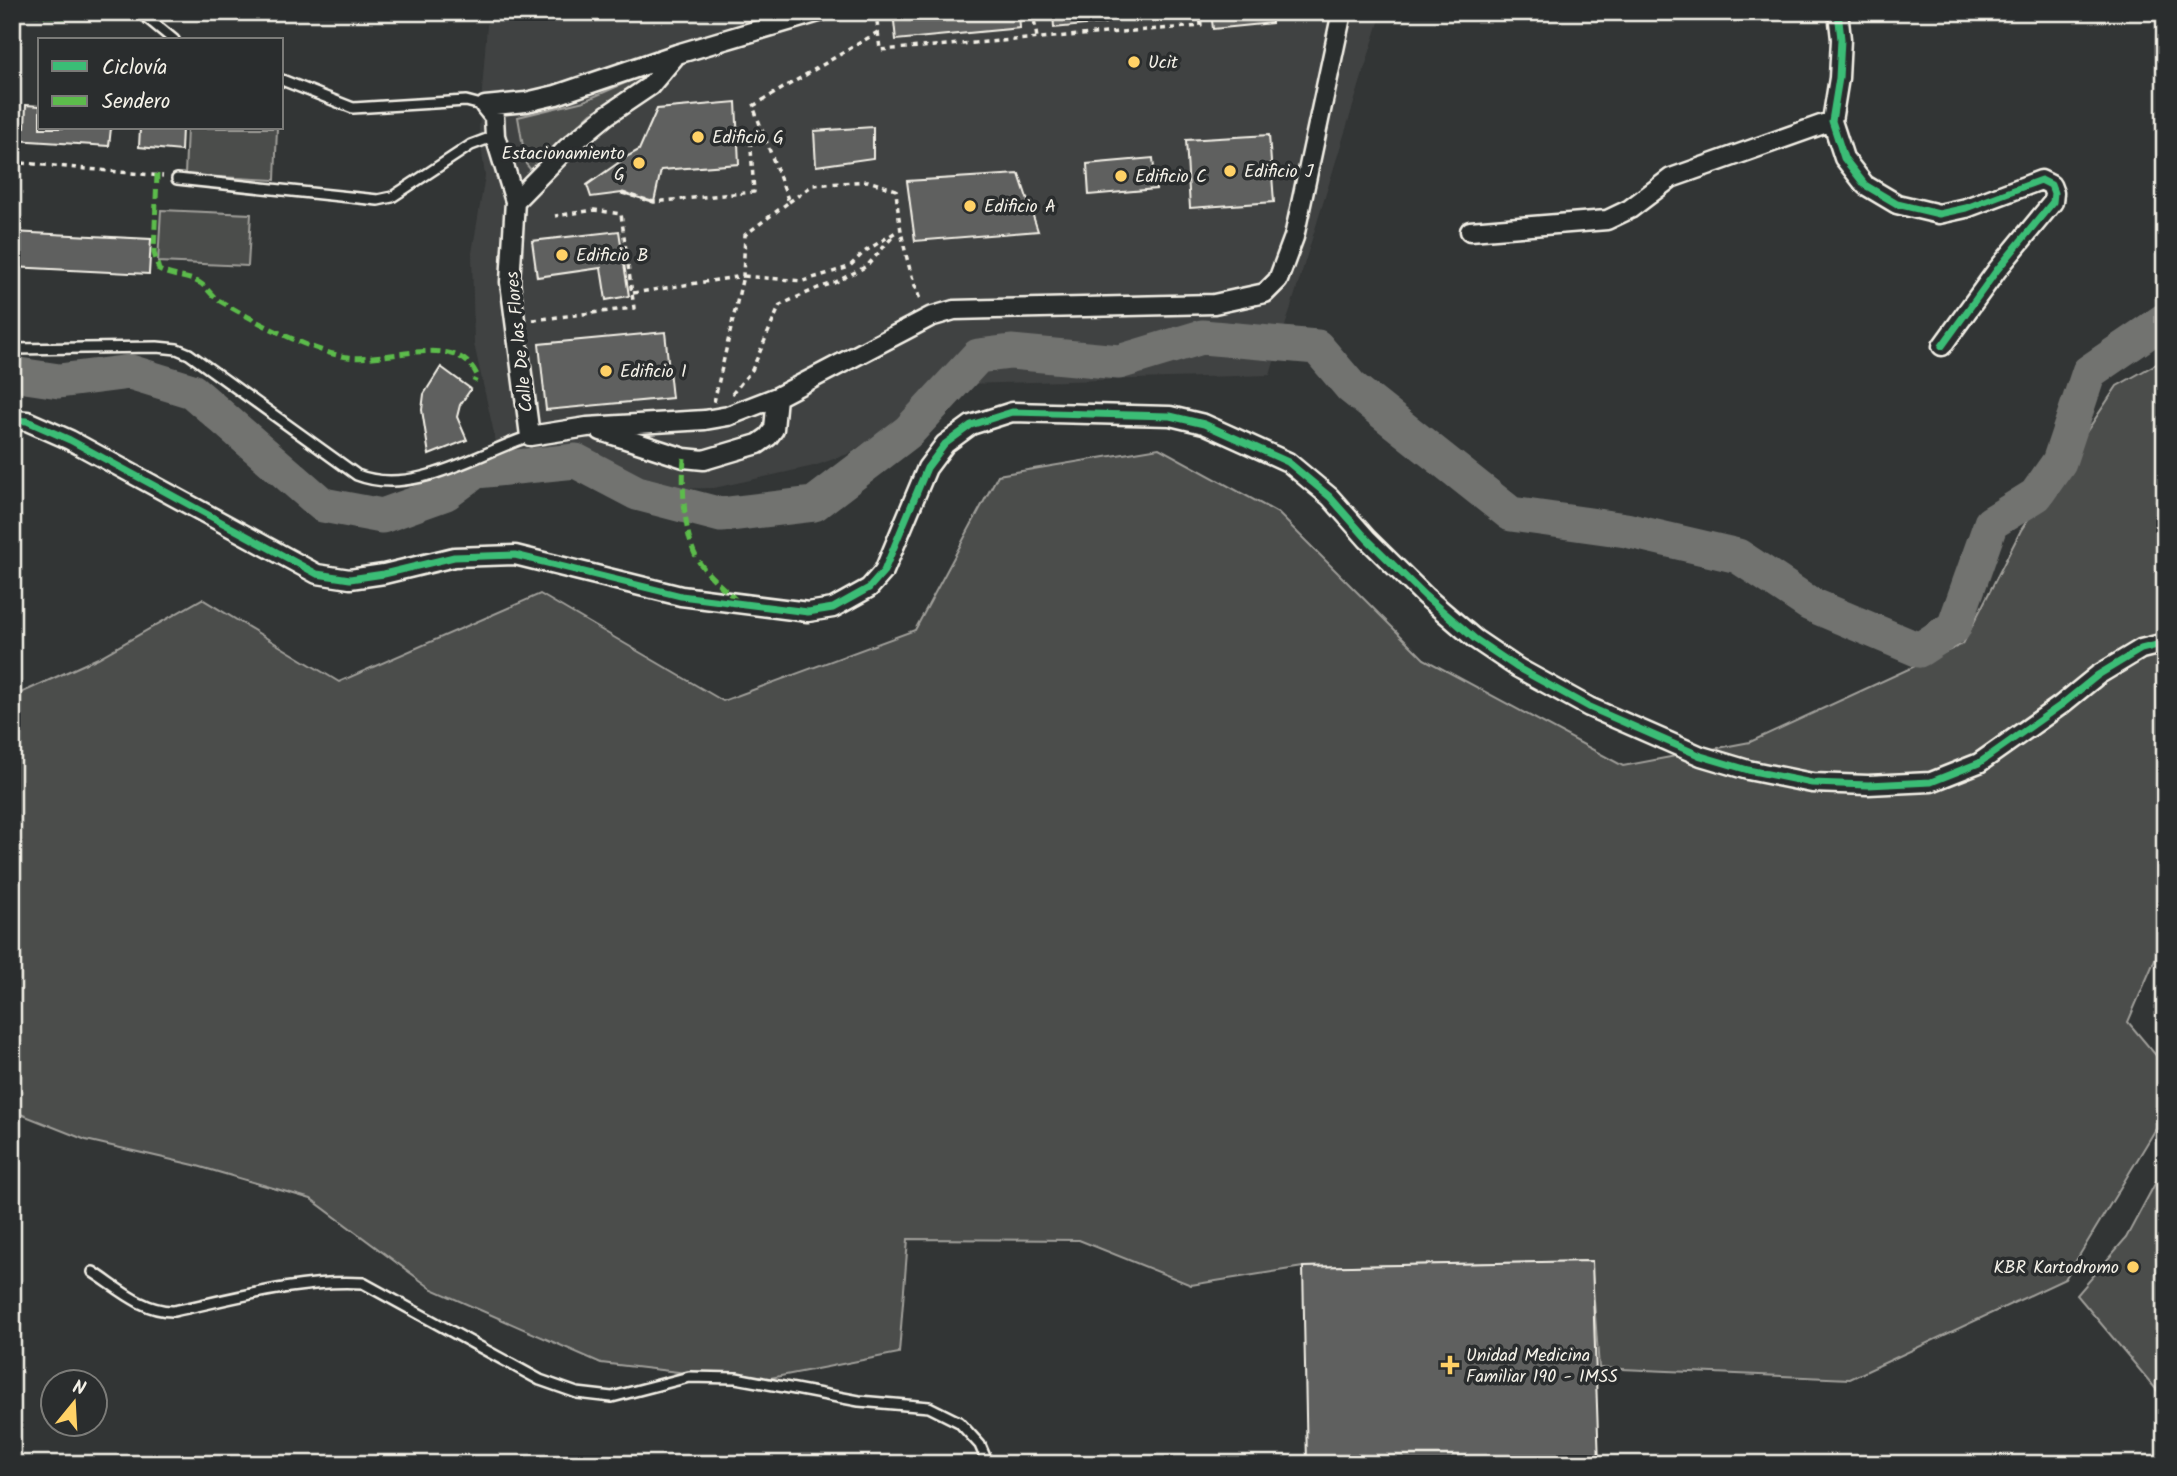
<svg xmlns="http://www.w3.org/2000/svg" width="2177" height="1476" viewBox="0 0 2177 1476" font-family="Kalam,sans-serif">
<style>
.built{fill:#404242}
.green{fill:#4b4d4c;stroke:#a09f9a;stroke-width:2}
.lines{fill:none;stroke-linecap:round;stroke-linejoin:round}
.river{stroke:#727370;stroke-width:35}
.building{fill:#5f605f;stroke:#f4f1e8;stroke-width:2}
.lane-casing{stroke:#f4f1e8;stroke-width:14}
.street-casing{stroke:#f4f1e8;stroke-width:23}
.path{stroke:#f4f1e8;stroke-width:3.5;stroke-dasharray:5 5;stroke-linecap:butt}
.lane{stroke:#2a2d2e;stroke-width:9}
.street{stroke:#2a2d2e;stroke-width:18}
.quiet{stroke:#5cbc4b;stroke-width:5;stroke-dasharray:10 5;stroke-linecap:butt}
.cycleway-casing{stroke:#2a2d2e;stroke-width:11}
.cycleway{stroke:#3abd76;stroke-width:7}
.poi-dot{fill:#ffd166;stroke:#2a2d2e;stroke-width:2.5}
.labels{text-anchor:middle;stroke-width:7;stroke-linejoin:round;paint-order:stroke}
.poi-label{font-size:18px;fill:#f4f1e8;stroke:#2a2d2e;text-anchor:start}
.street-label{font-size:18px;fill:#f4f1e8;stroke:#2a2d2e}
</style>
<rect width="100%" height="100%" fill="#323535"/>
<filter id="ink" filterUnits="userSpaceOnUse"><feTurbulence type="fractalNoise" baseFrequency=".0143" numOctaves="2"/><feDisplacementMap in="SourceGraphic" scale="14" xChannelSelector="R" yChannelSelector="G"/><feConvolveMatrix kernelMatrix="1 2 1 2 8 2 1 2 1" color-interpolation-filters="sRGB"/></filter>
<g filter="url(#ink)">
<path class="built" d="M488,12H1382L1270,375L930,385L897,422L848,454L814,466L714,488L645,489L576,461L502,469L474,344L472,253L485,176L479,129Z"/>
<path class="green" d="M657,69L646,82L591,113L531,170L526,164L518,117L584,101Z
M187,128H277L275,180L185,175Z
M161,210L251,214L248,266L158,262Z
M2165,359V936L2128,1022L2165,1066V1114L2065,1279L1850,1379L1599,1368L1591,1261L1303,1267L1191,1285L1079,1240L908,1239L899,1353L755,1381L601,1363L432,1289L311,1199L194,1165L86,1140L18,1113L12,1114V697L98,658L202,599L339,682L540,594L723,701L915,630L998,475L1159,448L1278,513L1424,659L1623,766L1750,742L1963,644L2021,530L2117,386Z
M2165,1165V1400L2077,1295L2126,1238Z"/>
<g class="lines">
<path class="river" d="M12,374L59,381L130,372L192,391L323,505L382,516L446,493L476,471L576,461L637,493L721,515L814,504L908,432L978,356L1011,352L1119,362L1202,337L1317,347L1351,387L1511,514L1626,530L1738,556L1810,604L1919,650L1954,627L1991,523L2036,495L2059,462L2089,372L2165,320"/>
</g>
<path class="building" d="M893,12H1019L1020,28L896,40Z
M1053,12H1105V23L1054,28Z
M1211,12H1272V23L1213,29Z
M736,102L739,164L661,170L654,202L622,193L591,197L587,185L628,156L639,150L657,109Z
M26,105L40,106V128H111L109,146L14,140L15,128H25Z
M873,127V158L816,166L814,131Z
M140,128H182L181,151L139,147Z
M1269,135L1274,202L1190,208L1186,140Z
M1153,158L1156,189L1089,195L1087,164Z
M1019,174L1038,231L915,241L907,181Z
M619,231L629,296L606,300L601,268L537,277L532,241Z
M12,232L151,239L149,274L12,267Z
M665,332L672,398L546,410L539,344Z
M441,367L471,389L460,405L457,417L467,440L429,455L422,410L424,394Z
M1592,1261L1599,1464H1307L1303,1267Z"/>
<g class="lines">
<g class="lane-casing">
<path id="lane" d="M140,12L174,40
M282,80L353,108L466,101L485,106
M177,179L378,200L392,197L471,145L495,136
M12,349L157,347L177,349L189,354L357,475C413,497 478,453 530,436
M93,1272C118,1288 143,1312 174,1311C235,1298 301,1279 363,1283L540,1380L577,1393L612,1397L689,1377L736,1378L859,1401L929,1407L959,1422L980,1445L988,1464"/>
</g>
<g class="street-casing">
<path id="street" d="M1838,12L1841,39L1839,78L1832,121L1844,158L1865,185L1897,204L1939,214L1966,208L2041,180L2051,185L2054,193L2053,202L1997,270L1942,346
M485,106L494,117L495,136L515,201L510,282L530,436L587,427L705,420L728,416L777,397L930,317L954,310L1214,304L1265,293L1278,280L1294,237L1342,12
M485,106L526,102L556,95L677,54L819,12
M515,201L567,148L607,115L650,86L677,54
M1470,231L1607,220L1630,209L1671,178L1832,121
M12,420L27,421L70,440L317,574L350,579L384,574L454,557L515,555L681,596L808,612L833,608L869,588L884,571L927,468L945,444L971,425L1012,412L1170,416L1204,424L1288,462L1330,497L1367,539L1425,596L1475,639L1518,668L1589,707L1701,756L1748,770L1812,783L1868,785L1931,782L1979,763L2061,705L2098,675L2141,649L2165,643
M601,431L684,458L704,460L758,444L768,437L774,429L777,397"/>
</g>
<path class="path" d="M876,12L880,50L1201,26L1200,12
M1033,12L1037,38
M12,162L163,176
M622,193L654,202L754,192L750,135L762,131
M789,202L813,185L868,181L896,190C899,230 907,266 921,302
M633,293L743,276L745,235L789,202L753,106L878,32
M533,320L634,308L621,214L594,210L555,216
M732,394L752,370L780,305L818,288L834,283L867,266L895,234
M714,402L743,276L803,281L849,267L864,252L899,230"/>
<use href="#lane" class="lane"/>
<use href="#street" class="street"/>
<path class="quiet" d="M14,12C55,15 95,23 134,12
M157,174L154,253L159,270C172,277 187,276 200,283C208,288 212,297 220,301C250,319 314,353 348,357C387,363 457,331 477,375L474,382
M684,458C682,487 683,543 702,566C712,579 726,590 737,601"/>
<g class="cycleway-casing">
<path id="cycleway" d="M1838,12L1841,39L1839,78L1832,121L1844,158L1865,185L1897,204L1939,214L1966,208L2041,180L2051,185L2054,193L2053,202L1997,270L1942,346
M12,420L27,421L70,440L317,574L350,579L384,574L454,557L515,555L681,596L808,612L833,608L869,588L884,571L927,468L945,444L971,425L1012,412L1170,416L1204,424L1288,462L1330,497L1367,539L1425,596L1475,639L1518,668L1589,707L1701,756L1748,770L1812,783L1868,785L1931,782L1979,763L2061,705L2098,675L2141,649L2165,643"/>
</g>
<use href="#cycleway" class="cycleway"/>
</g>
</g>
<g class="poi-dot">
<circle cx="1134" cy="62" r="7"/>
<circle cx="698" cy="137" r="7"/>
<circle cx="639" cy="163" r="7"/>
<circle cx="1230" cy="171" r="7"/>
<circle cx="1121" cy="176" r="7"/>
<circle cx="970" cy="206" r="7"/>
<circle cx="562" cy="255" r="7"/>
<circle cx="606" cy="371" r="7"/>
<circle cx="2133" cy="1267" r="7"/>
<path d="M1446.5 1354.5h7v7h7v7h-7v7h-7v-7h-7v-7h7z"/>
</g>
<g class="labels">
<g class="poi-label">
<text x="1148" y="68">Ucit</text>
<text x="712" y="143">Edificio G</text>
<text x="625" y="159" text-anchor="end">Estacionamiento<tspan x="625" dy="21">G</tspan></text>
<text x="1244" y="177">Edificio J</text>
<text x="1135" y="182">Edificio C</text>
<text x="984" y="212">Edificio A</text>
<text x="576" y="261">Edificio B</text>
<text x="620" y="377">Edificio I</text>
<text x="2119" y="1273" text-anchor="end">KBR Kartodromo</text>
<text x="1466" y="1361">Unidad Medicina<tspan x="1466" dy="21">Familiar 190 - IMSS</tspan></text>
</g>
<g class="street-label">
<text transform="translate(519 342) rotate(-96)" y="6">Calle De las Flores</text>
</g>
</g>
<rect width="2177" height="1476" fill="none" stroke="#2a2d2e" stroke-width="42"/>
<rect x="21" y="21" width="2135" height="1434" fill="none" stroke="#f4f1e8" stroke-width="2.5" filter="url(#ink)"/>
<rect x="38" y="38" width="245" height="91" fill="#2a2d2e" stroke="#7b7b78" stroke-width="2"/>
<rect x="52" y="61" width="35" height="10" fill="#3abd76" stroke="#7b7b78" stroke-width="2"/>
<text x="102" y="74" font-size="21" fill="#f4f1e8">Ciclovía</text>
<rect x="52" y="96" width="35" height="10" fill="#5cbc4b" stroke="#7b7b78" stroke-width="2"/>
<text x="102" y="108" font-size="21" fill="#f4f1e8">Sendero</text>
<g transform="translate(74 1403) rotate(18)"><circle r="33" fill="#2a2d2e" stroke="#7b7b78" stroke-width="2"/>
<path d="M0-5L12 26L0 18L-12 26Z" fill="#ffd166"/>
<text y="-10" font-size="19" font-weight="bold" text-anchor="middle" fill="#f4f1e8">N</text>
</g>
</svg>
